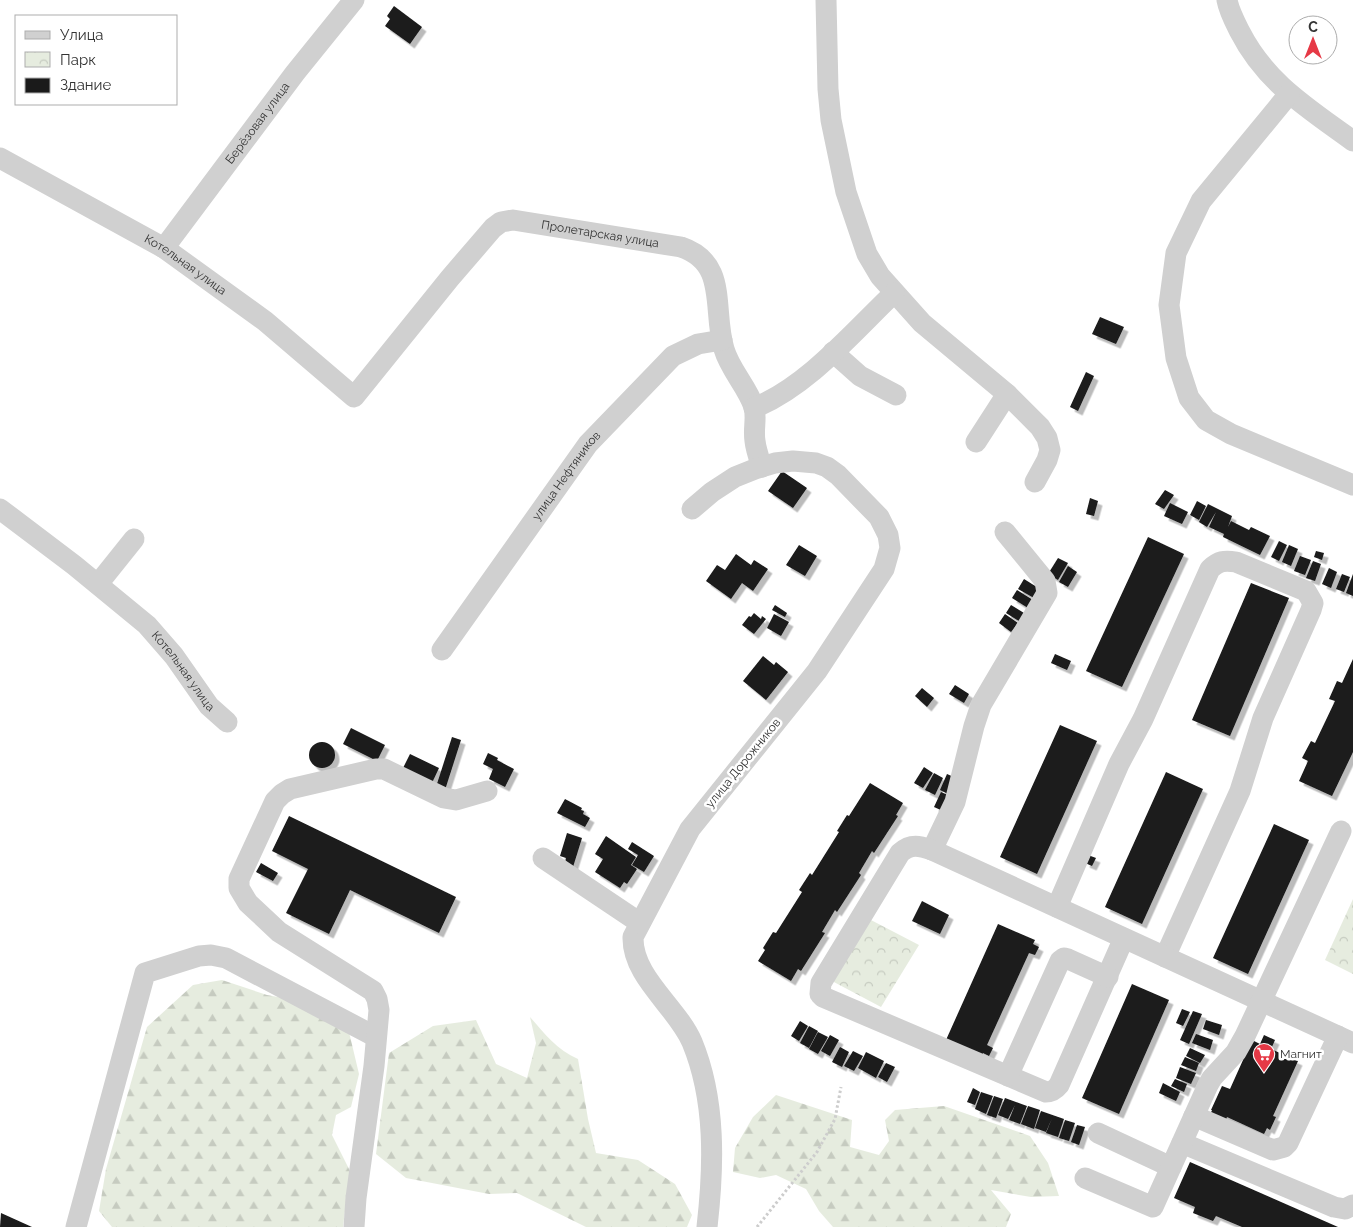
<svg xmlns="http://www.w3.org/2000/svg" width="1353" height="1227" viewBox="0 0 1353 1227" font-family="Raleway,sans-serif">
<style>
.forest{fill:url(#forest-firs)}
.park{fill:url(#park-crowns)}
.building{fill:#1a1a1a;filter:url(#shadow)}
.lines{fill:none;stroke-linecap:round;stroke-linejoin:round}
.path{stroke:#cdcdcd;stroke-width:3;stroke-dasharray:2.5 2.5;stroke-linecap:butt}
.minor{stroke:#d0d0d0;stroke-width:21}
.labels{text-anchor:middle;stroke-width:5;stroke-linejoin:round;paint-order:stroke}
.street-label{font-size:12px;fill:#333;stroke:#fff}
.poi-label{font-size:12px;fill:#333;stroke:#fff;text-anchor:start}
</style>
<defs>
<pattern id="forest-firs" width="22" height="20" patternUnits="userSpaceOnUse" patternTransform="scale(1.25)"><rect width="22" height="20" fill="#e6ecdf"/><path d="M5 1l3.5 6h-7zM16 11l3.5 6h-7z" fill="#c6cbc0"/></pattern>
<pattern id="park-crowns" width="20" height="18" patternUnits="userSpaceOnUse" patternTransform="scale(1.25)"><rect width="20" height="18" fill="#e6ecdf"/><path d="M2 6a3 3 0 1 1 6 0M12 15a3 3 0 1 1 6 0" fill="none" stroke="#c6cbc0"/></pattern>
<filter id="shadow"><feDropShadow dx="4.5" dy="4.5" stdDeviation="0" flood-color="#0004"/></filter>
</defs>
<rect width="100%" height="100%" fill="#fff"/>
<path class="forest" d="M222,980L267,995L294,1000L349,1032L359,1074L351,1107L336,1115L332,1135L350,1171L343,1227H112L99,1211L106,1169L147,1027L193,985Z
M530,1017C545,1034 557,1050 578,1059L588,1119L596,1153L638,1160L675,1184L692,1215L687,1227H586L517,1193L489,1194L406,1178L376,1154L389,1053L433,1026L476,1020L496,1064L527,1078L536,1043Z
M776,1095L852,1120L850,1147L879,1155L889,1141L885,1120L895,1110L944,1106L1030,1136L1048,1163L1059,1196L1031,1197L991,1190L1011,1214L1006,1227H833L819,1211L806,1189L776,1175L760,1178L733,1172L735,1148L753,1117Z"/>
<path class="park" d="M1353,899V974L1325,960Z
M869,919L919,945L881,1007L832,981Z"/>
<path class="building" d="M394,6L422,27L410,44L385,26L390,19L387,16Z
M1100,317L1124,327L1116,344L1092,334Z
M1086,372L1094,376L1078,411L1070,407Z
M782,471L807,488L793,508L768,491Z
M1165,490L1174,495L1164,509L1155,504Z
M1090,498L1098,501L1094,516L1086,514Z
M1197,501L1206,506L1199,520L1190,515Z
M1170,503L1188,512L1182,524L1164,516Z
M1208,504L1232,516L1228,527L1231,521L1249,530L1251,527L1270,536L1260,555L1223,537L1224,534L1209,527L1216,512L1207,527L1199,522Z
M1148,537L1184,554L1122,687L1086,671Z
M1279,541L1287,545L1279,561L1271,557Z
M799,545L817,556L805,576L786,565Z
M1289,545L1298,549L1291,566L1282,562Z
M1316,551L1324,553L1322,560L1314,557Z
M736,554L751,565L754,560L768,569L753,591L742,583L731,599L706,581L717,565L725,570Z
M1300,556L1311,560L1305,575L1294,571Z
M1058,558L1068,563L1058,580L1048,574Z
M1313,561L1321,564L1315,581L1306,578Z
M1068,566L1077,572L1068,587L1059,582Z
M1329,568L1337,572L1331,588L1322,584Z
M1342,574L1350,577L1344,592L1336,589Z
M1353,574V596L1346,593Z
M1024,579L1040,589L1034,598L1018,589Z
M1251,583L1289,598L1230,736L1192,720Z
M1017,590L1033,600L1028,608L1012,598Z
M775,605L787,613L785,617L772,610Z
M1011,605L1024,613L1019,621L1006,613Z
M754,613L761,619L762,616L766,619L754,634L742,625L749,616L751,617Z
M774,614L789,622L781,636L767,628Z
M1005,614L1018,623L1011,632L999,623Z
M1055,654L1071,661L1067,670L1051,663Z
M763,656L774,665L776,662L788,672L766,700L743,681Z
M1353,659V752L1332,796L1299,781L1308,761L1302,758L1311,741L1315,743L1335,701L1329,699L1337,681L1342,683Z
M955,685L969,694L964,703L949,694Z
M922,688L934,698L927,707L915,696Z
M1060,725L1097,741L1037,874L1000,857Z
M351,728L385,745L377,761L343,744Z
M452,737L461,740L445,790L436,787Z
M309 755a13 13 0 1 1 26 0a13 13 0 1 1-26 0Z
M488,753L498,758L497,760L514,769L505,787L489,779L493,769L483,764Z
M410,754L439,768L431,785L402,770Z
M924,767L933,773L923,788L914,783Z
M1166,772L1203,789L1142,924L1105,907Z
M934,773L943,778L935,795L925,790Z
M947,774L956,778L948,794L940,790Z
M870,783L903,803L896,815L898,816L874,853L872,851L859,873L861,875L837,912L835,910L822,932L825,933L801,971L798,969L791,981L758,961L765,950L763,948L773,932L776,933L802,892L799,890L810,873L812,875L839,832L837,831L847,815L849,816Z
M941,792L950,796L943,811L934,807Z
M565,799L582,808L581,810L584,811L583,814L590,818L585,827L557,813Z
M289,816L456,897L439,933L350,890L329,934L286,913L308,869L272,851Z
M1274,824L1309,840L1248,974L1213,958Z
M567,833L582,838L573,867L565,864L566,858L560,856Z
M606,836L636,857L631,865L637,869L627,884L624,882L620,888L595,872L603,859L595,854Z
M632,842L654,856L644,872L632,865L638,855L628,849Z
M1088,855L1096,858L1092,866L1085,863Z
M261,863L278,873L273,881L256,872Z
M922,901L949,915L940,934L912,921Z
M998,924L1035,940L1033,944L1039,947L1035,955L1029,953L987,1045L993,1048L989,1056L983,1053L982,1056L946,1040Z
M1132,984L1169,1000L1119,1114L1082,1098Z
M1182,1009L1190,1012L1183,1026L1176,1023Z
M1193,1011L1202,1014L1189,1044L1180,1040Z
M1206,1020L1222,1025L1219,1035L1203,1029Z
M800,1021L808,1026L799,1041L791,1036Z
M809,1026L818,1031L809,1048L800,1043Z
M818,1032L828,1037L818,1054L809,1049Z
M1196,1034L1213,1040L1210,1050L1192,1043Z
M830,1035L839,1040L830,1056L821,1051Z
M1264,1035L1275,1040L1271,1049L1298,1061L1273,1116L1276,1117L1270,1130L1267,1128L1264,1134L1227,1117L1225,1122L1210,1115L1212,1110H1211L1222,1086L1230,1089L1252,1040L1260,1044Z
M840,1047L849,1052L842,1067L832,1062Z
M1190,1048L1205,1055L1200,1063L1186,1056Z
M853,1051L863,1056L854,1071L844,1066Z
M866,1052L884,1061L876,1078L858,1068Z
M1185,1057L1199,1063L1196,1071L1181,1065Z
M886,1063L895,1067L887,1082L878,1077Z
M1180,1067L1196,1073L1191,1084L1176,1078Z
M1175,1079L1187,1084L1184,1092L1171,1086Z
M1163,1083L1180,1092L1176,1101L1159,1093Z
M973,1088L980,1092L975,1105L967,1102Z
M981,1092L993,1096L986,1114L975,1109Z
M994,1096L1003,1099L996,1118L987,1115Z
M1005,1098L1027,1106L1020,1124L1009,1120L1015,1105L1008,1119L998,1115Z
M1028,1106L1040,1110L1034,1129L1021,1124Z
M1041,1111L1064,1119L1058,1137L1046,1133L1052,1118L1046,1132L1035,1128Z
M1065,1120L1075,1123L1069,1141L1059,1138Z
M1077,1125L1085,1127L1079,1145L1071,1142Z
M1190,1162L1338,1227H1242L1216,1216L1213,1221L1193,1213L1195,1207L1174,1198Z
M1,1213L32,1227H0Z"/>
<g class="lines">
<path class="path" d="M757,1227L817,1152L835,1119L841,1087"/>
<g class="minor">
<path d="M826,0L828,89L831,120L846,192L867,254L880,276L922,323L1007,394L1040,427L1047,438L1050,450L1047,460L1035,482"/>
<path d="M1227,0C1229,11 1235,22 1240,32C1266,83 1308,108 1353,141"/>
<path d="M1289,94L1201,201L1176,253L1169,305L1176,358L1189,398L1206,420L1231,434L1353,485"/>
<path id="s1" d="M0,158L164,248L265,321L354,397L450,278L493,228L501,222L513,220L681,247C729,263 712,310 724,349C730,370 747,386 754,407C757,418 753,429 755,441C756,450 759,458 762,467"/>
<path id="s2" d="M164,248L295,73L354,0"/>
<path d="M833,352L860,376L896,395"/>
<path d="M754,408C808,386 852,333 894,293"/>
<path d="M976,442L1007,394"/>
<path id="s3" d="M0,509L74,565L147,625L174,656L209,706L227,722"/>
<path d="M692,509L712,492L735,477L755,469L775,463L793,461L816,463L827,467L838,475L879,517L888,535L890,548L884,569L817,671L690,829L633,937C632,977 677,1007 692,1042C716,1100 714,1166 707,1227"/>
<path d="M98,584L134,539"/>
<path id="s4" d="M442,650L588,444L673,356L698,344L722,340"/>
<path d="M932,850L955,802L974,726L981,705L1047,593L1045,581L1005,532"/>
<path d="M543,858L640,923"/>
<path d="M1057,907L1119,764L1143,719L1210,569C1219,561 1224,560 1236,562L1306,591L1313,603L1311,610L1263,718L1240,791L1165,957"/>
<path d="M1124,938L1059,1085C1055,1090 1052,1092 1046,1092L823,997L820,994L821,983L900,853C911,843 920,846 932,850C1073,914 1213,979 1353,1043"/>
<path d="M1008,1076L1060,961L1064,958L1068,959L1108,977"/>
<path d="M1194,1116L1273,1150L1284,1147L1288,1143L1338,1036"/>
<path d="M1098,1133L1171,1167"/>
<path d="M1182,1143L1334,1207L1345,1209L1353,1205"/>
<path d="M1085,1178L1153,1207L1208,1085L1212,1078L1236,1052L1245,1036L1341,831"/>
<path d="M76,1227L145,973L199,956L211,955L226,958L376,1037"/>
<path d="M354,1227L356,1198L374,1066L379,1010L377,999L373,991L279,932L248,903L239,888V879L275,801L282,794L290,789L376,769H384L444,798L456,800L487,791"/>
</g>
</g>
<defs>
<g id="supermarket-pin" transform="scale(1.125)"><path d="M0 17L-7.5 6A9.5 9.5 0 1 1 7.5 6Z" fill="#e63946" stroke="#fff"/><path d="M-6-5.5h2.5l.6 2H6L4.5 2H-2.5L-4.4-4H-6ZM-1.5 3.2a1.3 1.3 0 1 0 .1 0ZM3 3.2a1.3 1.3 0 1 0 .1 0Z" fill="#fff"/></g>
</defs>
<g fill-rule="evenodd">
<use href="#supermarket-pin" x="1264" y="1054"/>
</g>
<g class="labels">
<g class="street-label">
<text dy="4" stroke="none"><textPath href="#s2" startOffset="156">Берёзовая улица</textPath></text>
<text dy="4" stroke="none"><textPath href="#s1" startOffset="758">Пролетарская улица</textPath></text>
<text dy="4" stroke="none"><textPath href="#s1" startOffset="214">Котельная улица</textPath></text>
<text dy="4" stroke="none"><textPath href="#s4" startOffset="214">улица Нефтяников</textPath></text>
<text dy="4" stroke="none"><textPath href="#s3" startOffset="246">Котельная улица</textPath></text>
<text transform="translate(743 763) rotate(-51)" y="4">улица Дорожников</text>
</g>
<g class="poi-label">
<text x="1280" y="1058">Магнит</text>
</g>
</g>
<rect x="15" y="15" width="162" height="90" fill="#ffffff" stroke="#adadad"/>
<rect x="25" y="31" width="25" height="8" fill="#d0d0d0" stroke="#adadad"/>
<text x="60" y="40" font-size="15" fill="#333333">Улица</text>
<rect x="25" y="52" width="25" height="15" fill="url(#park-crowns)" stroke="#adadad"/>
<text x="60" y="65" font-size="15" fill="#333333">Парк</text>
<rect x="25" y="78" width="25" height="15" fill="#1a1a1a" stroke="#adadad"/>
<text x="60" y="90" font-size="15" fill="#333333">Здание</text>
<g transform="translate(1313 40)"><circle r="24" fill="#ffffff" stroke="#adadad"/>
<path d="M0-4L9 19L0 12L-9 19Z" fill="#e63946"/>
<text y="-8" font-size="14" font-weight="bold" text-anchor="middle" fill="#333333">С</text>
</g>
</svg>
